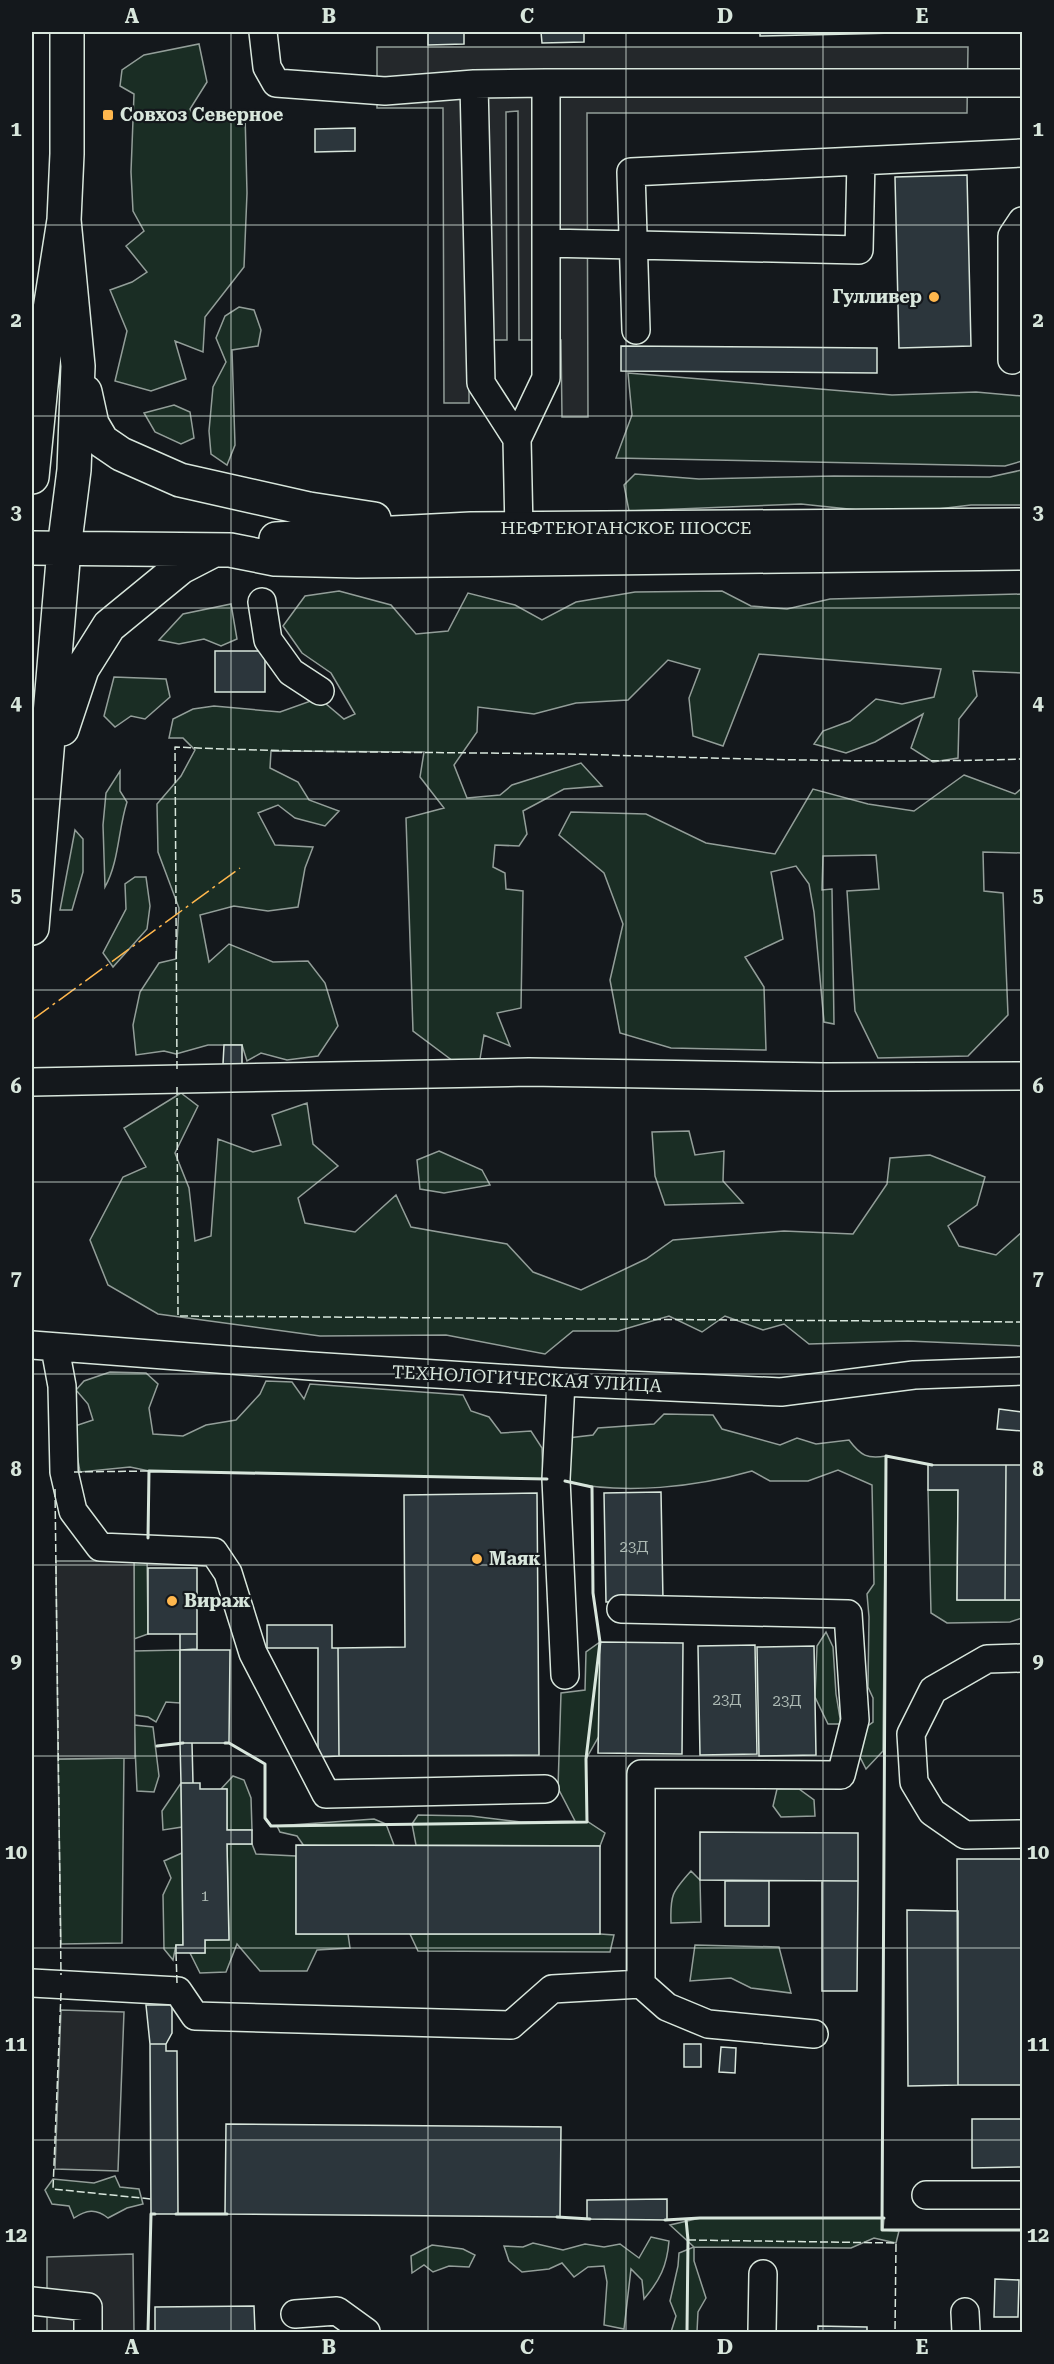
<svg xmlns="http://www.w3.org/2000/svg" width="1054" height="2364" viewBox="0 0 1054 2364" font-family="'Roboto Serif',serif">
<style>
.green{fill:#1a2d24;stroke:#939e99;stroke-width:1.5}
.parking{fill:#24282b;stroke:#939e99;stroke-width:1.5}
.building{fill:#2c363c;stroke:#d8e6dc;stroke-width:1.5}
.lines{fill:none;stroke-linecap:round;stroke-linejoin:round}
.minor-casing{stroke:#d8e6dc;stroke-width:30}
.major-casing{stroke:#d8e6dc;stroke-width:36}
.minor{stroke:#14181c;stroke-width:27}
.major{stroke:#14181c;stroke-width:33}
.fence{stroke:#d8e6dc;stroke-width:1.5;stroke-dasharray:8 3;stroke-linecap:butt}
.wall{stroke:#d8e6dc;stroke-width:3}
.power{stroke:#ffb74d;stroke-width:1.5;stroke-dasharray:21 4.5 3 4.5;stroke-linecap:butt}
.grid{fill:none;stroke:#d8e6dc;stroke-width:1.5;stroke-opacity:0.55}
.poi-dot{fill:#ffb74d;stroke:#14181c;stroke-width:2}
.labels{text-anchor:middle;stroke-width:4.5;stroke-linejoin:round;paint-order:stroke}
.number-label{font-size:15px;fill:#adbab4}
.poi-label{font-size:18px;font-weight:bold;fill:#d8e6dc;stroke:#14181c;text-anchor:start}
.street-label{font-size:18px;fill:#d8e6dc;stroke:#14181c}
.neatline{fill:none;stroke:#d8e6dc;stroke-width:2}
.grid-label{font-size:20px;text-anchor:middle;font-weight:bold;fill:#d8e6dc}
</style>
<rect width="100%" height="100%" fill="#14181c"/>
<path class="green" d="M199,44L207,82L190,109L195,121L245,113L247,193L244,267L205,317L203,352L175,341L186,379L151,391L115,381L127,331L110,290L132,282L147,272L126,246L144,231L133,211L131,172L134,94L120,86L122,70L144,55Z
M239,307L254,310L261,330L258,346L232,350L235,445L227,465L211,454L209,431L213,387L226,362L216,338L225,316Z
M628,373L892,395L976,392L1022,396V461L1005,466L616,458L632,415Z
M174,405L190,412L194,438L181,444L155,432L144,413Z
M1022,470V505H971L896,514L801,504L629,511L624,485L635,474L699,479L834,476L990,477Z
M339,591L391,605L416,634L448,631L468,593L515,605L542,620L576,602L635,592L722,591L751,606L787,609L830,599L1022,594V673L973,671L977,696L959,719L958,758L933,762L911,748L923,714L875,742L846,753L814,744L823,731L850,721L876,699L902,704L934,697L941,669L759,654L723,746L693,736L689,698L700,669L668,660L628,700L576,703L534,714L478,707L477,732L454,765L467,798L500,795L512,785L581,763L602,786L564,789L523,811L527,834L519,846L495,845L493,867L505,873L506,889L523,891L521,1008L497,1013L510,1046L484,1035L480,1059L457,1064L413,1031L406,818L444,808L420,777L424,752L271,751L270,768L298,782L309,800L339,811L325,826L295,818L278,805L258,813L275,845L313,847L305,868L298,907L268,911L234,906L200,915L209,962L229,944L273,962L308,961L325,983L338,1026L318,1056L287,1060L261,1053L247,1061L242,1045H208L176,1054L164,1051L136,1055L133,1025L140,992L159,963L176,959L179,908L158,852L157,804L181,776L195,750L183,738H169L173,719L193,709L214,706L280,712L319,698L344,719L355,714L331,673L302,653L283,626L305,596Z
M231,604L237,639L221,646L204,639L179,644L159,640L183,614Z
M114,677L166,679L170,697L145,719L131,716L115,727L104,716Z
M120,771V791L127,802C118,830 119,862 105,887L103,825L106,793Z
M964,775L1015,794L1022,788V853L983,852L984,891L1003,893L1008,1015L968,1056L878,1058L855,1011L847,891L879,889L876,855L823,856L822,890L832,889L834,1024L824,1022L814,912L809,884L796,866L771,872L783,939L745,957L764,987L766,1050L671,1048L620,1033L610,980L623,924L604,873L559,835L571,812L646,814L706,843L775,854L813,789L868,804L914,811Z
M75,830L83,839V872L72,910H60Z
M135,877H146L150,906L147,929L113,967L103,953L126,909L125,884Z
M181,1093L198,1106L175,1153L189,1188L195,1241L211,1236L218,1139L253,1152L281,1145L272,1115L307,1103L313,1144L338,1166L298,1198L305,1223L355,1232L396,1195L411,1227L507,1244L533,1272L581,1290L646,1259L673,1240L784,1231L853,1234L887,1184L890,1158L930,1155L985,1177L977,1205L948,1226L959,1246L996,1255L1022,1232V1346L908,1341L809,1344L784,1324L763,1330L725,1316L702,1332L669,1316L618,1331H573L545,1354L446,1335L320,1336L158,1314L108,1285L90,1240L123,1177L146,1167L124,1128Z
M689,1131L695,1155L724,1151L723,1181L743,1203L665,1205L655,1176L652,1132Z
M439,1151L482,1170L490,1185L444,1193L420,1189L417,1160Z
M110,1372L146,1373L158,1384L149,1408L153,1434L183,1436L206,1425L236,1420L260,1394L266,1381L292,1382L304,1399L310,1384L463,1395L471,1411L489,1417L501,1433L531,1431L542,1448L543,1479L149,1471L130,1467L80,1472L72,1427L93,1420L88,1404L76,1390L84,1381Z
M664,1414L713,1415L722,1429L780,1445L797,1438L816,1444L849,1440C861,1456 867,1459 886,1456L883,1751L866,1769L858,1753L861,1731L873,1722V1698L868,1687L869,1617L867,1594L874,1584L872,1485L838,1470L808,1481H770L752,1471C696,1487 625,1495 567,1482L568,1438L593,1435L598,1428L654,1424Z
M928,1490H958L957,1600H1022V1618L1010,1622L947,1623L931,1613Z
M147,1554L148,1634L134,1639V1561Z
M826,1632L833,1647L836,1694L841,1724H828L815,1697L817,1646Z
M600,1642L599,1736L586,1759L587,1821L605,1833L600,1846L416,1845L412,1824L418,1815L471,1816L521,1822L575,1821L558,1788L561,1693L585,1690L586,1652Z
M180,1650V1703L166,1702L156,1722L148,1717L134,1715V1651Z
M134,1725L153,1727L159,1776L154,1792L137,1791Z
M124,1758L122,1943L61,1944L58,1759Z
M233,1776L244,1780L251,1798L252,1830H227V1789H221Z
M181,1783L182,1827L163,1830L162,1811Z
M777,1789H799L814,1800L815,1816L781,1817L773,1806Z
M374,1819L386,1824L394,1845L304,1846L297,1836L280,1832L277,1826Z
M227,1844H252L256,1854L296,1856V1934H348L350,1948L317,1950L307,1971H260L237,1944L226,1972L200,1973L190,1953H205V1940L229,1939Z
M182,1853L183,1945H176L173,1960L164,1949L163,1895L171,1878L164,1861Z
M691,1871L700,1880L701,1922L671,1923C670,1895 672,1892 691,1871Z
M410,1934H600L614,1935L610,1952L418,1951Z
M695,1945L779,1947L791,1993L751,1988L731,1978L690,1981Z
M115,2176L120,2187L139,2189L143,2204L127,2208L108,2218C96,2208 86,2210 74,2218L69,2206L52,2204L45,2190L53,2179L94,2183Z
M700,2218H884L883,2230L899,2231L896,2243L874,2238L851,2248L694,2247V2261L706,2298L698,2312L697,2332H671L676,2316L670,2301L678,2266L679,2253L694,2247L670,2225Z
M651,2237L669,2241C667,2266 660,2280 644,2299L642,2280L631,2269L624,2329L604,2325L607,2282L604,2266L588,2267L574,2277L562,2263L549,2269L522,2272L509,2261L504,2246L523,2247L533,2243L563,2250L585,2244L604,2247L620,2244L639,2258Z
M432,2245L463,2249L475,2255L469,2267L449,2266L433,2272L424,2265L412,2273L411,2256Z"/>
<path class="parking" d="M377,47H968L967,113H587L588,417H562L561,340H519L518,111L506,112L507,340H469V403H444L443,108H377Z
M56,1561H134L135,1758L58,1759Z
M61,2010L124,2012L118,2171L55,2169Z
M133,2254L134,2332H47V2257Z"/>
<path class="building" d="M428,32H464V44L428,45Z
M541,32H584V42L542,43Z
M760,32H940L760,36Z
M355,128V151L315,152V129Z
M967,175L971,346L899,348L895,177Z
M621,346L877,348V373L621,371Z
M215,651H265V692H215Z
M224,1045H242V1064H223Z
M999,1409L1022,1412V1431L997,1429Z
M928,1465H1006L1005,1600H957L958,1490H928Z
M1006,1465H1022V1600H1005Z
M661,1492L663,1601L606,1602L604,1493Z
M537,1493L539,1755L339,1756L338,1648L405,1647L404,1495Z
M148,1568H197V1634H148Z
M267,1625H332V1648H338L339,1756L318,1757V1648H267Z
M180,1634H197V1649L180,1650Z
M600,1642L683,1643L682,1754L598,1753Z
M755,1645L757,1754L700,1755L698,1646Z
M814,1646L816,1755L759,1756L757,1647Z
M180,1650H230L229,1743H180Z
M180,1743H192L193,1783H181Z
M181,1783H200V1789H227V1830H252V1844H227L229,1940H205V1953H176V1945H183Z
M700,1832L858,1833V1881L700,1880Z
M296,1845L600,1846V1934H296Z
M957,1859H1022V2085H958Z
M725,1881H769V1926H725Z
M822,1881H858L857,1991H822Z
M907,1910L958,1911V2085L908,2086Z
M146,2005H172V2033L166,2044H150Z
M150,2044H166V2051H177L178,2214H151Z
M684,2044H701V2067H684Z
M721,2047L736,2048L735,2073L719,2072Z
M972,2119H1022V2167L972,2168Z
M226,2124L561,2127L560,2217L225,2214Z
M667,2199V2220L587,2219V2200Z
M995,2279L1019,2280L1018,2317H994Z
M254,2306L255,2332H155V2307Z
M818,2326L867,2327V2332H818Z"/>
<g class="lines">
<g class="minor-casing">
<path id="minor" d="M263,32L267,67L276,83L385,91L474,84L546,83H1022
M474,84L481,383L517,439
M546,243L859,250L861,161
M636,330L631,172L1022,153
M1012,360V236L1022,221
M519,530L517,439L546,378V83
M262,602L268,640L291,672L320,691
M32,1082L529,1072L826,1077L1022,1076
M32,1345L310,1366L561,1382L781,1392L914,1375L1022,1371
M55,1348L62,1386L64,1472L73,1511L100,1547L214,1552L228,1573L253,1653L326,1794L545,1789
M561,1382L556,1479L565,1675
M621,1609L848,1614L855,1720L841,1775L641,1774V1984
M1022,1658L987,1659L933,1690L911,1734L914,1782L932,1812L965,1835L1022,1834
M32,1983L178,1991L195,2016L511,2025L552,1989L641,1984L667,2007L708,2024L814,2034
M926,2195H1022
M32,2301L88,2307V2332
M965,2312L966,2332
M295,2314L337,2311L366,2332
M762,2332L763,2274"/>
</g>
<g class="major-casing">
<path id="major" d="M85,392L92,424L102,441L121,454L180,480L309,509L374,519
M32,477L46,335L64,220L67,154V32
M276,539L471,529L1022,525
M32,548L230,550L275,559L357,561L1022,553
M62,729L82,669L109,626L181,567L212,551
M32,928L64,549L74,470L78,366L64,220"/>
</g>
<use href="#minor" class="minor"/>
<use href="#major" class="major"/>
<path class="fence" d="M177,1069L175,747C306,753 438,752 569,754C720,758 872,764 1022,759
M177,1087L178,1316L1022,1322
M74,1472L149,1471
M55,1489L61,1975
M176,1953L177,1983
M61,1993L53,2189L151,2199
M688,2240L896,2243L895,2332"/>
<path class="wall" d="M940,32H1010
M932,1465L886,1456L882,2230H1022
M148,1538L149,1471L547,1479
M225,1743H229L265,1764V1818L271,1826L587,1822L586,1759L600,1642L593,1593L592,1487L565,1481
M157,1746L183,1743
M176,2214H227
M557,2217L590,2219
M686,2219L688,2240L687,2332
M665,2220L700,2218H884
M148,2332L151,2214H155"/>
<path class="power" d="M32,1020L240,868"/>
</g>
<path class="grid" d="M231,32V2332M428,32V2332M626,32V2332M823,32V2332M32,225H1022M32,416H1022M32,608H1022M32,799H1022M32,990H1022M32,1182H1022M32,1374H1022M32,1565H1022M32,1756H1022M32,1948H1022M32,2140H1022"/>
<g class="poi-dot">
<rect x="102" y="109" width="12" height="12" rx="3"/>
<circle cx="934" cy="297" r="6"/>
<circle cx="477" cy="1559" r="6"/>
<circle cx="172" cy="1601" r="6"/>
</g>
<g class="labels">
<g class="number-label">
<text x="634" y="1552">23Д</text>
<text x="727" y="1705">23Д</text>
<text x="787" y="1706">23Д</text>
<text x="205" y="1901">1</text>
</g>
<g class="poi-label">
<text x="120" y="121">Совхоз Северное</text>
<text x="922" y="303" text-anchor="end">Гулливер</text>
<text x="489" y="1565">Маяк</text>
<text x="184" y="1607">Вираж</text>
</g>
<g class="street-label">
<text x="626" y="534">НЕФТЕЮГАНСКОЕ ШОССЕ</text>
<text transform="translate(527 1379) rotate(3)" y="6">ТЕХНОЛОГИЧЕСКАЯ УЛИЦА</text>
</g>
</g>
<rect width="1054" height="2364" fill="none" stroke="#14181c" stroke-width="66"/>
<rect x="33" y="33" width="988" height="2298" class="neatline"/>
<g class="grid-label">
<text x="132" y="23">A</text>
<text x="329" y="23">B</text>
<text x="527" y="23">C</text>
<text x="725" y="23">D</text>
<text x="922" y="23">E</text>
<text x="16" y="136">1</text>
<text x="1038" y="136">1</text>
<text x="16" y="327">2</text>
<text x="1038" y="327">2</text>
<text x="16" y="519">3</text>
<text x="1038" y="519">3</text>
<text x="16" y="710">4</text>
<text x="1038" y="710">4</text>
<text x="16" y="902">5</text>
<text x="1038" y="902">5</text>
<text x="16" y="1093">6</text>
<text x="1038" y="1093">6</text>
<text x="16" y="1285">7</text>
<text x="1038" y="1285">7</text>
<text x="16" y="1476">8</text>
<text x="1038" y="1476">8</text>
<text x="16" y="1668">9</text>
<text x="1038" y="1668">9</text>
<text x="16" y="1859">10</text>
<text x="1038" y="1859">10</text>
<text x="16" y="2051">11</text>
<text x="1038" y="2051">11</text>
<text x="16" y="2242">12</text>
<text x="1038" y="2242">12</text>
<text x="132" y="2354">A</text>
<text x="329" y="2354">B</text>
<text x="527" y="2354">C</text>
<text x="725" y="2354">D</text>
<text x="922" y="2354">E</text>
</g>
</svg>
